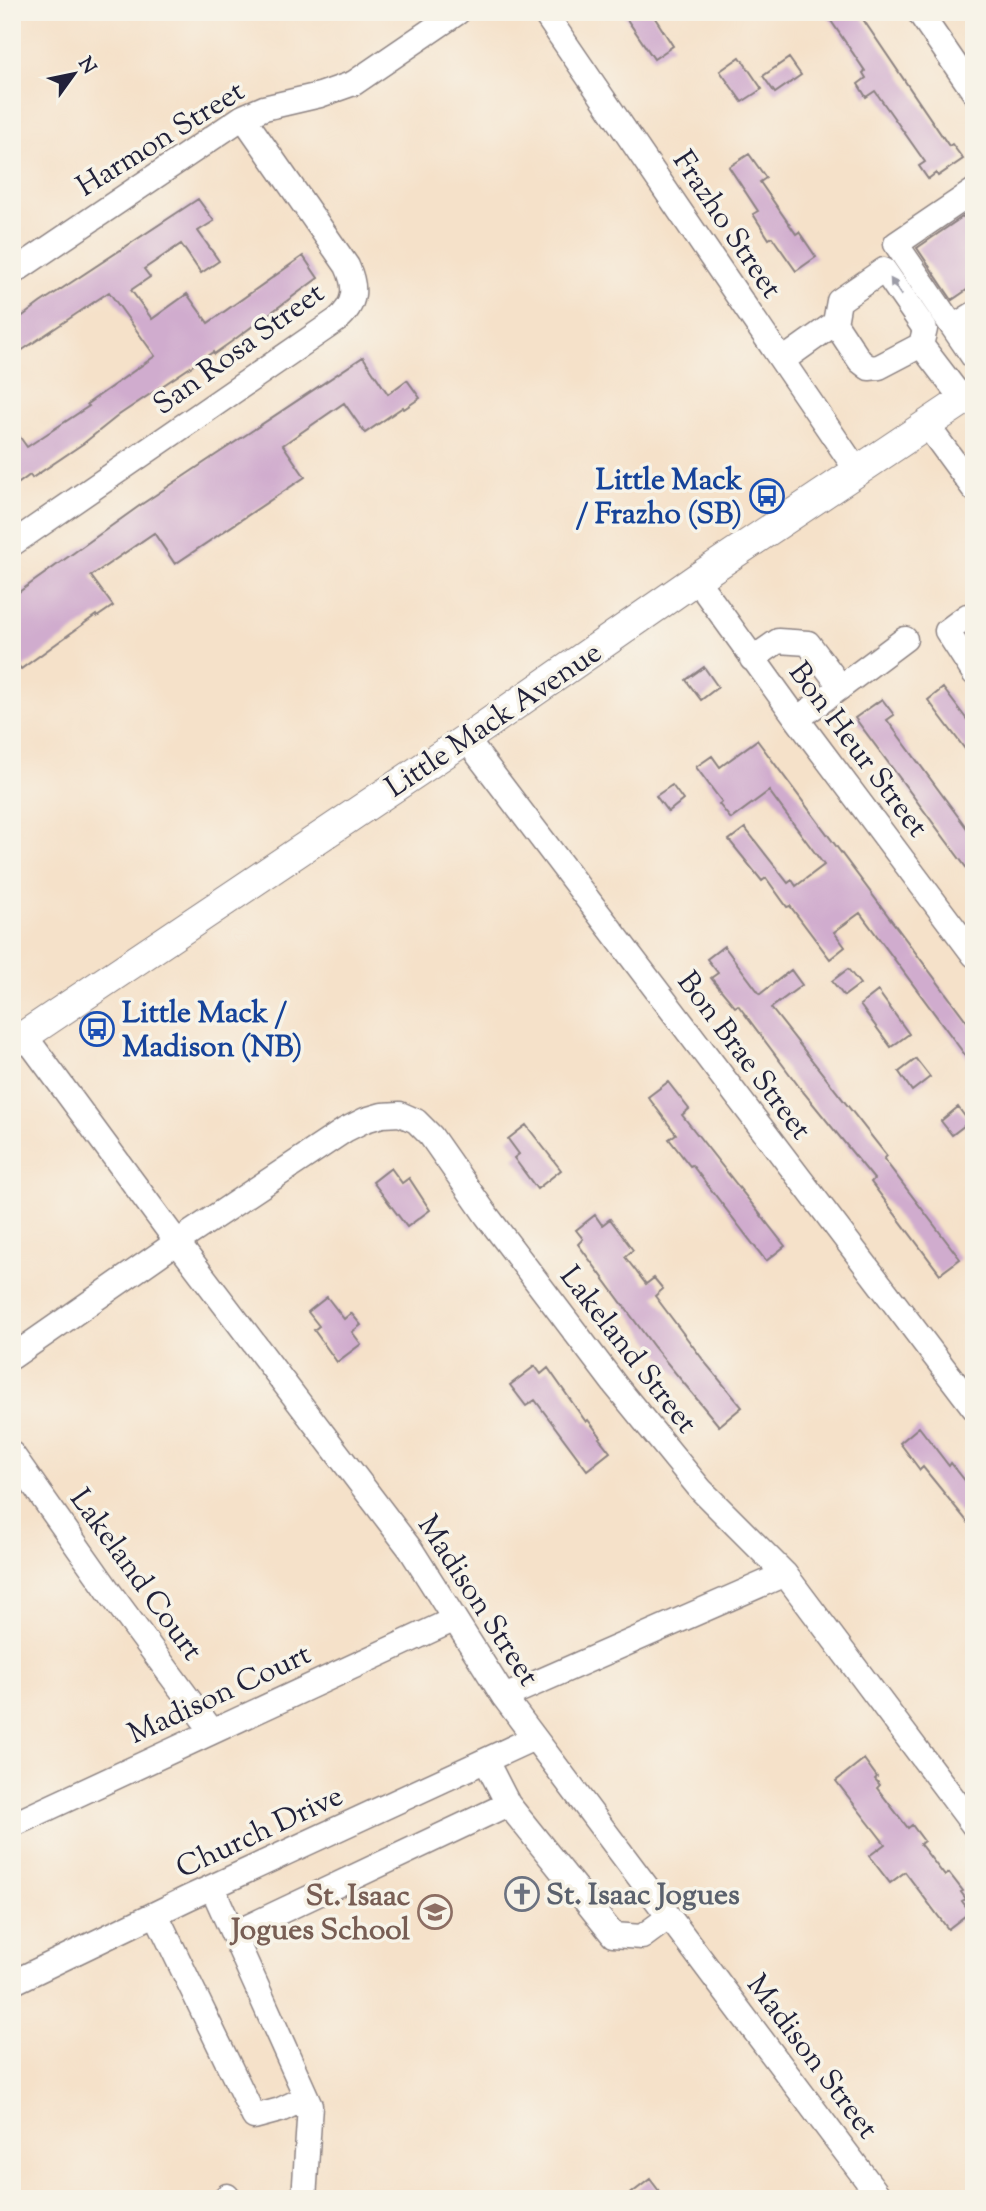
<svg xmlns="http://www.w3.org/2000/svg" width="986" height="2211" viewBox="0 0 986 2211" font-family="'Sorts Mill Goudy',serif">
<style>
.building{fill:#d0acce}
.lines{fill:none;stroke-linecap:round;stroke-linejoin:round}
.minor-casing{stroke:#8c8282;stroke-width:27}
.major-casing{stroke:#8c8282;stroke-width:32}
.minor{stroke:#fff;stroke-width:24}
.major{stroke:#fff;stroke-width:30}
.oneway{fill:#9c9ca7}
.labels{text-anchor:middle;stroke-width:7;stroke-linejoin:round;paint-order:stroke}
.street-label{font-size:30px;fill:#22223b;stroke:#f7f3e8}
.transit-label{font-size:30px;font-weight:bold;fill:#164399;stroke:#f7f3e8;text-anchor:end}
.worship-label{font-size:30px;font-weight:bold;fill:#5b616d;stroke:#f7f3e8;text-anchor:start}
.education-label{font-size:30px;font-weight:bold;fill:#785e54;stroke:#f7f3e8;text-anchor:end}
</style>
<rect width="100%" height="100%" fill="#f7f3e8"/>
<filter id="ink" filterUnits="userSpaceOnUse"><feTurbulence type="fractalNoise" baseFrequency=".0143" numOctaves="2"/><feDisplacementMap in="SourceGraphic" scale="14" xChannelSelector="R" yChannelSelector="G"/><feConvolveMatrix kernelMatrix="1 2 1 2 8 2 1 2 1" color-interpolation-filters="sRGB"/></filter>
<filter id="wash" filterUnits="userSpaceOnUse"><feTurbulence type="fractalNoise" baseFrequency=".00686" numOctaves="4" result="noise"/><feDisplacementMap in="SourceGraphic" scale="28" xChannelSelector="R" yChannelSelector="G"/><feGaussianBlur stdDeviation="1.57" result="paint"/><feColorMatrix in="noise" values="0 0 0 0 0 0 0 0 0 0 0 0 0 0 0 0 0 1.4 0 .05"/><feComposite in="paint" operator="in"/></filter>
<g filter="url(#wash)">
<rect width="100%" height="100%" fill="#f5e1c9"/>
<g id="blocks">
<path class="building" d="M622,12H651L673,46L654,59Z
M825,12H858L949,146L952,144L963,159L938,176L936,173L928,179L919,166L925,162L875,91L866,97L858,84L866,78L863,73L865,71Z
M740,57L762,89L742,102L720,71Z
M789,58L801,75L775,93L763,76Z
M749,154L766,178L760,182L796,234L799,232L816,257L796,271L772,237L769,239L753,214L758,211L729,167Z
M198,199L214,221L198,231L219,261L201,273L181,244L144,269L150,277L131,290L152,319L187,294L208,323L303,256L318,278L231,342L214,354L213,352L119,415L84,443L32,478L30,475L12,488V426L27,447L89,406L87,404L155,356L109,292L12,357V324L40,303Z
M974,209V285L952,300L917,248Z
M363,357L388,394L407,380L420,398L404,409L403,407L365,433L344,403L283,445L305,477L175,564L154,533L91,576L113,606L97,617L96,615L21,669L12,656V597L142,504Z
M704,667L718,687L701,700L686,680Z
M943,688L974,729V761L928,700Z
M882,699L894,715L887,720L974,838V878L855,718Z
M757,740L974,1031V1067L860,913L834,932L845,947L830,959L790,906L787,907L766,878L762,881L729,840L745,828L788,883L792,880L796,886L824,865L769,791L731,819L719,804L722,802L696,767L712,756L720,767Z
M672,785L683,800L668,812L656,796Z
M724,946L760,994L791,970L802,985L771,1008L887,1156L884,1159L960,1259L940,1274L871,1182L874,1179L800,1088L738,1005L735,1007L711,978L718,973L707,959Z
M848,969L860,984L844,996L832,981Z
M878,991L909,1034L891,1047L860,1005Z
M916,1059L930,1077L912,1091L899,1072Z
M668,1082L689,1109L682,1115L785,1246L766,1261L692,1165L690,1166L669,1139L676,1134L648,1097Z
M958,1107L969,1122L952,1135L941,1121Z
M526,1125L561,1170L537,1189L514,1158L519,1154L508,1139Z
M391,1168L402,1183L409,1178L430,1210L407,1227L373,1182Z
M595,1215L602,1225L610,1219L633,1250L625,1257L646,1284L654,1278L663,1289L655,1296L707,1365L742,1407L719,1426L654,1347L578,1244L583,1239L576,1230Z
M327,1297L344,1319L351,1313L361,1325L352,1332L361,1344L337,1362L314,1330L319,1326L308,1312Z
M535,1366L541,1374L548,1368L586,1422L588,1420L601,1437L599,1438L610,1452L587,1470L535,1400L526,1406L510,1385Z
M919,1427L949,1466L951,1463L974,1492V1530L923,1467L920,1470L900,1443Z
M864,1759L877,1777L875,1779L880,1785L877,1788L908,1828L912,1825L924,1841L920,1844L945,1876L949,1873L963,1891L961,1892L966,1899L962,1901L970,1912L948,1929L905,1872L890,1883L869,1856L885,1844L836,1781Z
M650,2179L665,2199H624Z"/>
</g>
</g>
<g filter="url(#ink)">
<use href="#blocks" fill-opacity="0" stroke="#8c8282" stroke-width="2"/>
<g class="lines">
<g class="minor-casing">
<path id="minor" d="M544,12L858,472
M919,12L974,92
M974,191L896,244L974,358
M12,273L243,117L264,108L320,95L354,83L458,12
M835,323L839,301L884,270L925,329L921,345
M953,327L974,314
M783,360L835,323L860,361L869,368L879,367L921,345L963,400
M927,425L974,489
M12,544L337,320C356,304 357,288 347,266L243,117
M696,579L797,719L974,955
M967,616L947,631L974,673
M752,659L778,641L808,643L841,687L797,719
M841,687L905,639
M466,739L974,1408
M25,1036L177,1242L411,1550L504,1697L881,2199
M12,1357L177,1242L345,1130L365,1120L382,1115L400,1114L416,1121L431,1136L487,1216L616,1386L701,1490L785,1574L974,1826
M12,1454L110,1593L212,1731
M504,1697L785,1574
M486,1761L508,1804
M12,1825L453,1620
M212,1887L310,2105L304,2199
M156,1914L254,2117L280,2110L306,2098
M233,1934L508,1804L613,1935L642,1937L669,1917
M12,1983L188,1898L534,1738
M227,2196L229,2199"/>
</g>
<g class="major-casing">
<path id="major" d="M12,1044L466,739L696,579L974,393"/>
</g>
<use href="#minor" class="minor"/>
<use href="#major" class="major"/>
</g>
<defs><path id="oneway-solid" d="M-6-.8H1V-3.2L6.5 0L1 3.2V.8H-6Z" transform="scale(1.75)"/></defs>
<use class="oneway" href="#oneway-solid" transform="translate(896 287) rotate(-124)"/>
</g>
<defs>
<g id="bus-ring" transform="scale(1.75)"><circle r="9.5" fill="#f7f3e8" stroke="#1a4fb4" stroke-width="1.5"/><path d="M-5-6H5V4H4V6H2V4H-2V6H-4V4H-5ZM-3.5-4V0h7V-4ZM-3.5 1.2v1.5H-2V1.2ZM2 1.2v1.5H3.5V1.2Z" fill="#1a4fb4"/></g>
<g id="church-ring" transform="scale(1.75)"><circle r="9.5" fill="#f7f3e8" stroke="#6b7280" stroke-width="1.5"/><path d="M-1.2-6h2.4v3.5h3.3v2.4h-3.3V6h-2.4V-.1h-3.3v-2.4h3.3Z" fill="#6b7280"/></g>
<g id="school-ring" transform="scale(1.75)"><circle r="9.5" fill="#f7f3e8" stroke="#8d6e63" stroke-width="1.5"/><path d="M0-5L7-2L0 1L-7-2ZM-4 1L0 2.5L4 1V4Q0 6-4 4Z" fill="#8d6e63"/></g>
</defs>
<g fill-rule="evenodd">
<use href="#bus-ring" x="767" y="496"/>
<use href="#bus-ring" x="97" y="1029"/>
<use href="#church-ring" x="522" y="1894"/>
<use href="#school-ring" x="435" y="1912"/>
</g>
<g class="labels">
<g class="street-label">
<text transform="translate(160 138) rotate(-32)" y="10">Harmon Street</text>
<text transform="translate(728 224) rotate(56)" y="10">Frazho Street</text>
<text transform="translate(238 348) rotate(-36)" y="10">San Rosa Street</text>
<text transform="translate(493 719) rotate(-34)" y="10">Little Mack Avenue</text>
<text transform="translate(859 749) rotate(53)" y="10">Bon Heur Street</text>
<text transform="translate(745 1055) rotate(53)" y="10">Bon Brae Street</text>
<text transform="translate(629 1349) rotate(52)" y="10">Lakeland Street</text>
<text transform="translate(137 1574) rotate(54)" y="10">Lakeland Court</text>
<text transform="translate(479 1600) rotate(57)" y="10">Madison Street</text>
<text transform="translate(219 1693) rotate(-25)" y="10">Madison Court</text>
<text transform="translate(259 1831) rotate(-25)" y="10">Church Drive</text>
<text transform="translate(813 2056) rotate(53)" y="10">Madison Street</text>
</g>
<g class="transit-label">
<text x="742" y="489">Little Mack<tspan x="742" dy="34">/ Frazho (SB)</tspan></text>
<text x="122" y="1022" text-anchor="start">Little Mack /<tspan x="122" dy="34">Madison (NB)</tspan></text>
</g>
<g class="worship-label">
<text x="546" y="1904">St. Isaac Jogues</text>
</g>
<g class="education-label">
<text x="410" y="1905">St. Isaac<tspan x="410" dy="34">Jogues School</tspan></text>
</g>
</g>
<rect width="986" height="2211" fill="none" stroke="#f7f3e8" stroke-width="42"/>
<g transform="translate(74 74) rotate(57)" stroke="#f7f3e8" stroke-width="5" paint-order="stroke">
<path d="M0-5L12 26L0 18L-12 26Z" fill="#22223b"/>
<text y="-10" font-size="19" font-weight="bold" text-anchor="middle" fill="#22223b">N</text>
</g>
</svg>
